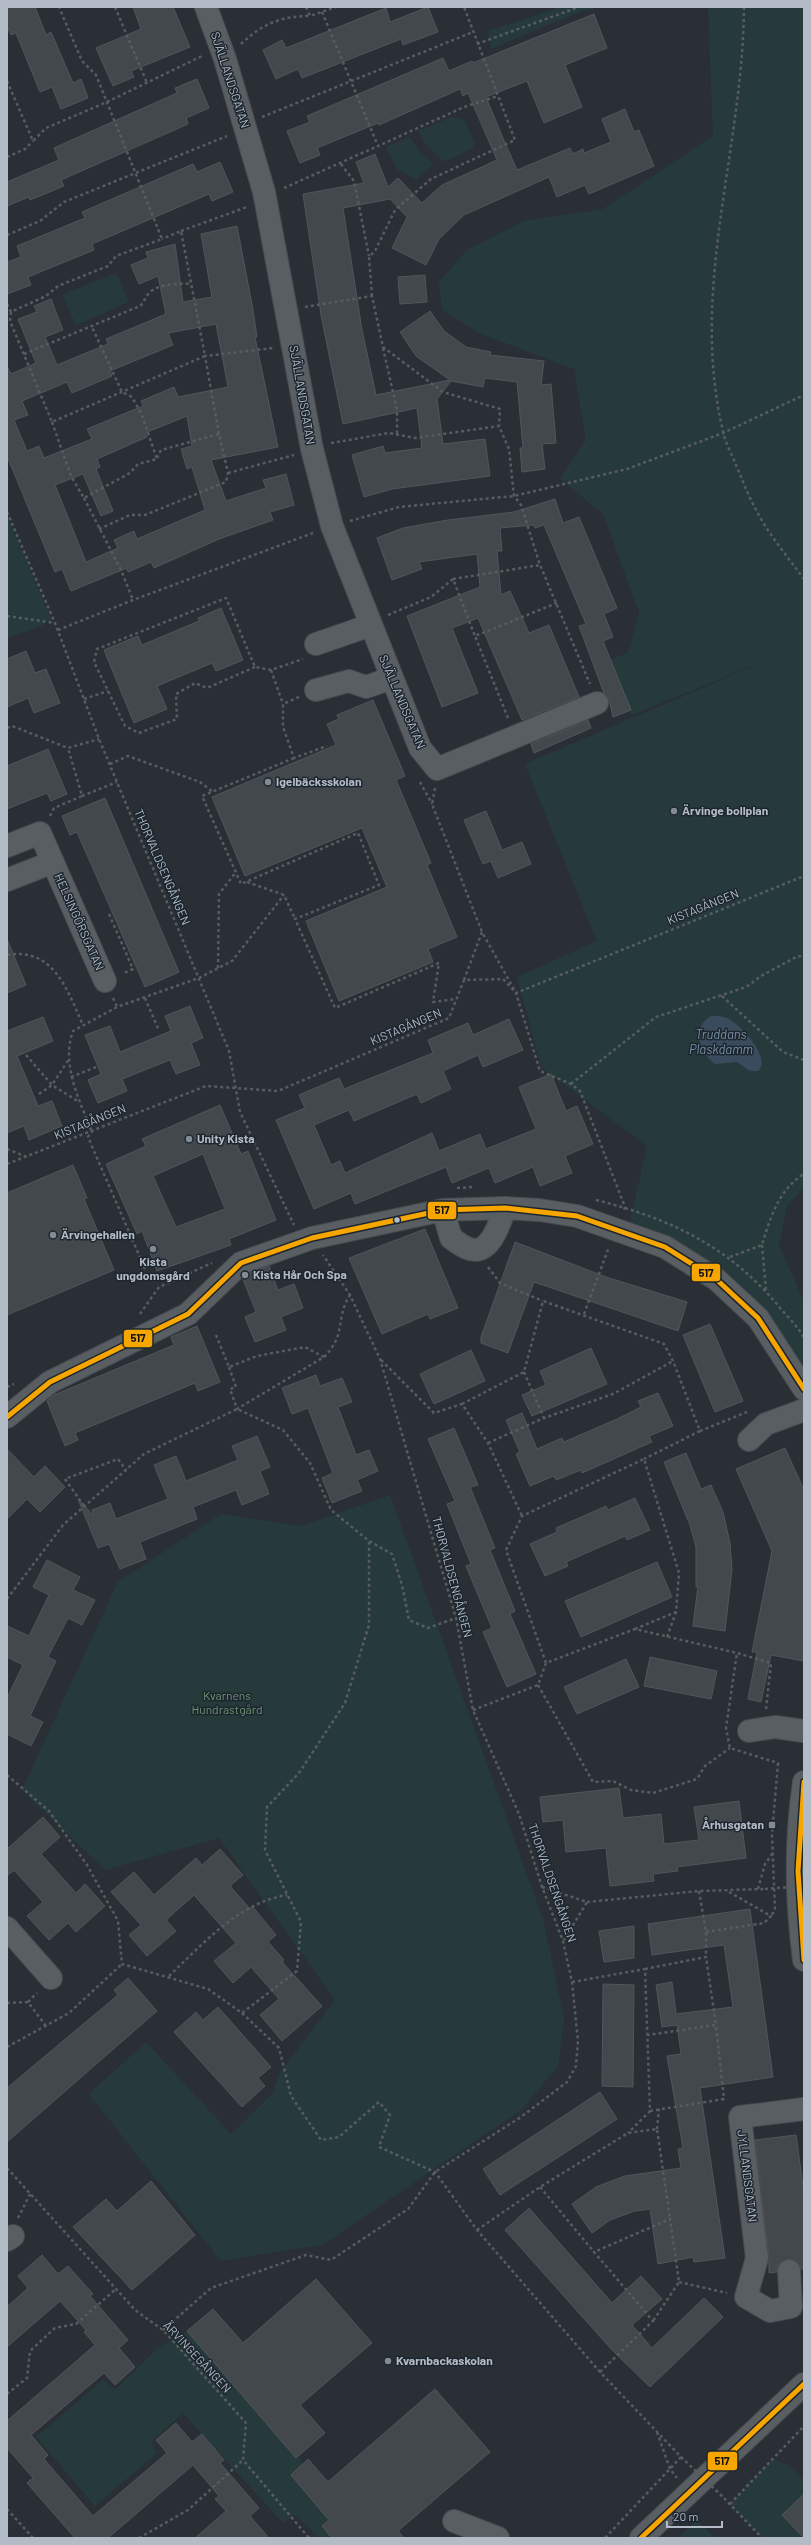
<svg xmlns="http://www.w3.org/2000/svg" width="811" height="2545" viewBox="0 0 811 2545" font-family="Barlow,sans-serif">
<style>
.green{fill:#273a3b}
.water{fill:#394b5d}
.building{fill:#43484d;stroke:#51565d;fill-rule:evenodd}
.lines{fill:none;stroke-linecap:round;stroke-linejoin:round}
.minor-casing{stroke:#474b50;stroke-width:24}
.path{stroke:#575c60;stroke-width:2.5;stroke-dasharray:3 3;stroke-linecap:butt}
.minor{stroke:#595e63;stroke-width:22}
.path-bridge{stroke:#575c60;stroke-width:2.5;stroke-dasharray:3 3;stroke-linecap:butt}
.bus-1-casing{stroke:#1d262f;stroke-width:8}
.bus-1{stroke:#f7a600;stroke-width:5}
.poi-dot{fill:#838b93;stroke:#1d262f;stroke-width:1.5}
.bus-dot{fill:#b3bcc6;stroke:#1d262f;stroke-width:1.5}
.labels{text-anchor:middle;stroke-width:3;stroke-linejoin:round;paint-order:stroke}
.street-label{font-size:12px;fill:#b3bcc6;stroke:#1d262f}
.poi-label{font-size:12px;font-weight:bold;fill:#b3bcc6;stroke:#1d262f;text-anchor:start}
.park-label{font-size:12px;fill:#6c9572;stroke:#1d262f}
.water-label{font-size:13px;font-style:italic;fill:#768fa7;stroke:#1d262f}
.line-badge{stroke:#1d262f;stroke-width:1.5}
.pale-badge-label{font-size:11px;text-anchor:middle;font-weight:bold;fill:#111}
</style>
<rect width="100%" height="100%" fill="#292f35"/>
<path class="green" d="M561,7H600L579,12L491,49L488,31Z
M708,7H804V1188L787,1206L779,1245L804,1302V1376L752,1301L630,1223L647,1146L541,1067L517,977L597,941L525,764L772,658L632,715L611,659L628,653L639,612L603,514L560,479L586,440L574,369L479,333L442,310L439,282L467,250L524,221L603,209L713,136Z
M452,117L464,120L474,142L473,148L444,162L424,142L418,131Z
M409,137L420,151L434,165L416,180L397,169L386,147Z
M116,273L129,302L76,325L62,295Z
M7,516L51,619L41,626L7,638Z
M390,1495L543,1919L564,2018L558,2066L521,2110L324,2244L221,2261L89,2094L146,2042L231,2134L273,2093L279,2074L335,2000L219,1838L105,1870L22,1790L118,1582L221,1514L302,1526Z
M187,2331L304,2464L345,2538H319L295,2515L283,2523L183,2413L151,2442L157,2453L95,2506L36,2437L103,2380L115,2390L159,2347Z
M773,2459L789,2465L804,2481V2538H762L730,2504Z
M697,2520L715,2538H678Z"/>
<path class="water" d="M711,1016C717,1016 723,1016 729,1019C741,1026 772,1058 758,1071H750L737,1062L715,1064C698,1052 691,1028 711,1016Z"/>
<path class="building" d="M7,7H35L46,35L51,32L73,83L81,79L88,98L61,109L52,87L40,92L16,33L11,35L7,26Z
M133,7H173L190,47L131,71L134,77L113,86L96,48L141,29Z
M428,7L438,32L403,45L401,39L302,78L298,69L276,79L263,50L282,40L286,48L386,8L390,22Z
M594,14L607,48L565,65L582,107L544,123L527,81L486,97L502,136L517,170L570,148L573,154L583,149L584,153L611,142L602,119L625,109L634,132L639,130L654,166L589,194L585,185L557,197L549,177L464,215L439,239L426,265L392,248L407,217L390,199L343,208L362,330L376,395L450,380L416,356L400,332L430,311L444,331L466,347L491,352L490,355L544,361L541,385L551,384L556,443L542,444L545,469L522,472L520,448H523L517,382L485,378L483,387L451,381L437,399L443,444L485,439L490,476L392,489L364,497L352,455L383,446L385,453L422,448L417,408L343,424L321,315L303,194L364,183L356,162L375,154L388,187L398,178L422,203L442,185L497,160L468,93L463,96L460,89L379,125L378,123L317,148L320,155L300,163L287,131L310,122L307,116L443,58L449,71L472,61L473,63Z
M197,79L209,108L186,118L188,124L61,180L64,186L30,200L29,197L7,206V182L59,160L54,148L177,93L175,88Z
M220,162L233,192L212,201L209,194L92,244L94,250L28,277L31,285L7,294V262L21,257L17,246L85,218L82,212L193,164L197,172Z
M237,226L253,310L257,337H255L278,447L211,460L226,501L266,488L263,480L286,474L294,505L270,512L273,520L219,539L154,568L151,562L128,572L127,568L71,591L62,569L55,572L7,456V366L11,374L36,363L18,319L37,312L34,306L51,299L63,330L45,337L57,365L108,344L106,339L166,314L158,276L139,284L131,265L148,258L146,252L175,244L183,302L212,297L201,234ZM216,324L228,387L178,397L174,387L141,401L143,406L87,429L92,439L44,458L39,446L27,451L14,420L28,415L22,401L67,382L72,393L112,376L110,371L173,345L168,333ZM187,416L192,446L181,449L187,469L192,467L205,510L137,539L134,531L114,540L118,548L86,562L55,485L83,474L101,516L113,511L96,469L100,467L97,459L147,437L145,433Z
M425,275L427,302L400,304L398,277Z
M555,499L563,523L579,517L617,608L604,614L613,637L603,641L631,710L613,717L609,699L604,693L579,626L586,624L544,525L535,528L534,525L500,528L502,551H497L501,595L510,591L529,633L549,625L579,697L522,720L478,618L452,628L478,693L442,707L407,616L480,587L477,554L419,562L422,569L392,580L377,538L403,528L448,520L514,512Z
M221,608L243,660L216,671L212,663L157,686L167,709L134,723L104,650L138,636L142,645L199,621L198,618Z
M26,651L35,673L46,669L60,703L34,713L28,698L7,707V659Z
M373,700L405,776L396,780L431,863L427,865L457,937L428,949L433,962L339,1001L306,921L387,887L362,828L245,876L212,797L336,745L327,724L339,719L337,715Z
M588,720L591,728L534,753L531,744Z
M48,749L67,794L51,801L47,793L7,809V766Z
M105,798L179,972L145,987L77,832L70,835L62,816Z
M486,811L502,850L522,842L531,864L498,878L491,861L483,864L464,820Z
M7,939L26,985L7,993Z
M190,1006L203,1038L191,1043L200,1065L176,1074L170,1060L122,1079L127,1091L98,1103L88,1080L101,1074L85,1035L110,1026L120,1052L171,1031L165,1016Z
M43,1017L53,1041L17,1056L38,1106L52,1101L62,1126L29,1140L24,1126L7,1133V1031Z
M509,1019L523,1050L483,1067L478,1055L443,1071L451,1089L421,1103L417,1094L354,1121L349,1110L314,1125L331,1165L340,1161L345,1173L432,1133L439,1151L480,1134L486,1149L536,1129L519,1087L551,1074L566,1111L577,1106L593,1144L565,1156L572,1173L540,1186L533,1167L495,1183L489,1168L452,1183L446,1167L355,1204L351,1193L314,1209L276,1120L305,1108L299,1095L339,1078L344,1089L433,1053L428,1040L468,1023L473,1035Z
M220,1105L241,1154L248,1151L276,1220L229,1239L231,1245L157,1271L142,1231L137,1234L106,1164L146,1146L142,1139ZM203,1154L225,1209L176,1227L153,1176Z
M73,1165L87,1198L84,1199L114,1270L7,1315V1193Z
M425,1229L458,1308L430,1319L428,1314L382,1334L349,1258Z
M515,1242L606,1277L687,1302L678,1331L534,1282L508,1353L481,1343V1337Z
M269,1266L278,1290L294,1284L303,1308L281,1317L286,1330L255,1342L245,1317L256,1312L243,1279L248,1274Z
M710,1324L743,1401L715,1412L683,1335Z
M197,1326L220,1382L198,1391L195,1383L75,1433L78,1440L65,1446L47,1401L54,1395L174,1345L171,1337Z
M591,1348L607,1384L532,1416L522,1395L546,1385L540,1371Z
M471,1350L485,1381L434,1404L420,1374Z
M316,1375L320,1386L342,1378L352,1402L338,1407L356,1455L369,1450L378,1471L357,1480L362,1491L332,1503L322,1478L333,1473L308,1408L292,1414L282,1388Z
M658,1393L673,1426L649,1436L652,1442L582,1473L581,1470L556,1480L554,1476L530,1486L516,1454L520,1452L506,1420L522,1413L537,1449L562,1438L564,1442L617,1419L641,1407L638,1401Z
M454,1428L478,1485L470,1487L495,1548L490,1550L515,1611L510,1614L536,1674L507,1687L483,1632L492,1628L466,1566L471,1564L447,1504L455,1501L428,1439Z
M257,1436L270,1467L260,1471L269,1494L242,1505L236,1490L193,1507L197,1519L140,1542L146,1559L120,1569L109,1544L98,1548L78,1499L94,1516L92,1510L110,1503L116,1519L168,1499L154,1465L176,1456L186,1481L238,1460L232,1446Z
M785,1448L804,1490V1661L771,1655L761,1702L748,1699L757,1652H752L772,1551L736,1469Z
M7,1449L34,1477L45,1466L65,1487L40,1512L27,1499L7,1519Z
M686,1453L701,1489L711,1485L723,1512L730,1543L732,1569L725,1631L693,1626L698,1586L696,1587V1547L690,1525L664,1462Z
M635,1498L650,1530L627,1540L625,1536L593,1550L566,1562L568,1566L545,1576L530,1544L557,1532L556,1528L579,1518L606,1506L608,1510Z
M47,1560L80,1577L73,1590L95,1600L82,1625L68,1618L48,1657L56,1661L30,1716L43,1722L31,1746L7,1734V1698L23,1665L7,1657V1626L29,1636L49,1595L33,1587Z
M657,1562L672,1597L581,1637L565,1601Z
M650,1657L717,1671L711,1699L644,1686Z
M626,1659L639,1687L577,1714L564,1687Z
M619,1788L623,1818L661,1814L664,1844L699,1840L694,1807L739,1801L746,1858L677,1867L678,1871L653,1874L654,1881L610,1886L606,1848L566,1852L563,1820L543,1822L540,1797Z
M43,1817L60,1837L41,1854L76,1893L85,1884L105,1906L76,1932L68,1923L49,1940L27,1916L43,1902L14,1870L7,1876V1849Z
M220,1849L243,1875L230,1886L250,1909L252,1906L276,1935L268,1942L284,1960L282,1962L322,2006L282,2041L260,2015L279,1999L251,1967L233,1983L214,1961L236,1943L194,1895L166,1920L176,1931L147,1956L129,1935L141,1925L111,1892L134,1872L154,1895L196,1858L202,1865Z
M750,1909L773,2077L700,2088L725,2258L694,2262L693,2257L658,2264L650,2209L635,2211L610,2220L592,2233L572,2204L596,2187L625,2176L681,2168L678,2149L683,2148L667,2056L681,2054L677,2025L662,2027L656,1985L672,1982L676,2014L733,2007L724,1945L652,1955L648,1924Z
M634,1926V1958L604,1962L599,1931Z
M128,1978L157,2011L7,2142V2088L118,1995L114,1990Z
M603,1984L634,1985L633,2087L602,2086Z
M218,2007L271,2067L258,2078L265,2086L242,2107L174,2032L196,2012L203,2020Z
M600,2092L617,2119L500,2195L483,2169Z
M796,2135L804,2193V2269H801L795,2260L788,2259L778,2265L777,2272L769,2273V2256L755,2140Z
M151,2181L195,2235L132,2290L73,2227L106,2199L117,2211Z
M529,2208L612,2303L641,2276L662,2299L632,2325L652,2348L704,2298L723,2317L650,2387L612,2350L505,2230Z
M42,2255L58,2274L68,2266L93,2294L90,2296L128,2340L119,2348L135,2367L115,2385L104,2373L31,2435L48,2455L44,2459L93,2516L167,2453L156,2440L176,2423L192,2442L202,2434L224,2460L220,2463L259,2508L250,2516L269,2538H195L226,2511L215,2499L219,2496L193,2465L108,2538H75L27,2483L33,2478L7,2448V2421L95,2345L84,2332L86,2330L60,2301L7,2347V2307L28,2288L18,2276Z
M316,2279L372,2343L300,2405L325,2433L296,2458L187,2331L213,2309L243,2343Z
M435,2389L490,2452L398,2531L404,2538H332L322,2526L329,2520L291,2475L308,2459L328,2482Z
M804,2494V2538L782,2515Z"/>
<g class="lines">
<g class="minor-casing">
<path id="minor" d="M206,7L225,59L264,192L312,449L332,526L420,748L437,769L597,703
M316,644L371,625
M316,690L349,681L366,687L392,678
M7,846L40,833L105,981
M7,880L53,862
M443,1210L451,1238C456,1241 461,1246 467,1248C489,1259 500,1223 505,1208
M7,1417L50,1382L188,1314L241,1263L312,1238L443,1210L505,1208L539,1210L577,1216L665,1247L716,1279L758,1318L804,1389
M749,1440L766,1424L804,1410
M749,1731L775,1727L804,1731
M804,1782C795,1842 796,1900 804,1960
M7,1928L51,1978
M7,2240L13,2236
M789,2271L791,2307L770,2311L746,2297L757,2258L740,2117L804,2109
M454,2521L498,2538
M641,2538L804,2384"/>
</g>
<path class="path" d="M115,7L147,83
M306,7L310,16L336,7
M744,7C743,149 689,290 723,431C725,443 732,454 736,465C742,478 746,491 753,504C766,531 786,555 804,579
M322,12L378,146L464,107L498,96
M241,44C262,24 281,16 310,16
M477,44L579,7
M7,81L33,141L46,128L107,102L202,56
M262,117L473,32
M7,157L25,149L33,141
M341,164L354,181L369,256
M284,188L378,146
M181,231L247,207
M7,235L40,221L64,202L227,136
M372,296L369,257L375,251L395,210L431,179L515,140L464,7
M7,304L11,312L46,296L58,286L108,266L116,256L162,239L96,75L82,61L59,7
M305,307L372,296L383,347L443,392L500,409L499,426
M11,312L10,321L52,422L205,356L181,231L162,239
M383,348L397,410V434
M24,354L140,306C144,303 145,297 149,293C157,284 180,283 191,284
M52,422L71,476L84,498L130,473L138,464L157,459L141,413L132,397L122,392L92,327
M219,434L205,356L273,348
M331,443L389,433L415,438L499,426L509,449L514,496L521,505L540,565L590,684
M228,473L294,455
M84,498L121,570L133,600
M7,512L55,623L99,739L229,1051L240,1112L294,1225
M350,521L399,507L514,496L627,469L723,433L804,395
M99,529L130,515H145L226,482L228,473L219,434L161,450L157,458
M453,579L540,565
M388,615L431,597L453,579L475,636
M7,616L55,623
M58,630L133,600L313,533
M255,667L207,688L195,683L176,694L177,719L139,733L125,726L94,662L97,649L226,598L255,667L271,670L303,659
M271,670L283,704
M299,697L283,704V727L294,758L327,746
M84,699L108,691
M508,718L475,636L557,603
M7,728L12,726L68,748L99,739
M294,758L202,796L241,884L358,833L379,885L295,919L335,1008L439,963L433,1002L456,999
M110,764L128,756L200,782L213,792
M420,782L432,804
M435,788L432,804L482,932
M82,796L117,782
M50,816L54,808L82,796L68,748
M247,882L284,895L295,919
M109,914L133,969L122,974
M7,955C54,947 67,990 83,1025
M218,968L219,894L236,872
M464,980L482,932L516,993L540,1071L571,1084L580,1091L625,1207L623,1212
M722,996L783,1052L804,1060
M113,998L117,1007
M145,998L159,1031
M26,1055L52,1085L79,1102
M71,1077L99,1066
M571,1084L656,1017L746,987L761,976L798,956L804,957
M39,1094L52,1085L69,1059
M91,1130C79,1099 61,1064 73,1031L117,1007L199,978L232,961L284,895
M93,1130L88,1137L145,1269
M7,1149L27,1157
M7,1164L206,1086L278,1091L449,1018L464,980L503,979L516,993L804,876
M457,1188L474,1187
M596,1200C672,1219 730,1247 781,1309C789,1318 798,1327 804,1338
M762,1245L766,1290
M730,1257L762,1245C770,1218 779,1189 804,1174
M488,1267L500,1283L543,1301
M140,1314L159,1287L212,1263
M584,1314L609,1247
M216,1335L229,1367L257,1356L305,1347L324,1357L237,1409L230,1389L236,1387L229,1367
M324,1357C347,1334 335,1318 350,1295
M381,1360L434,1413L462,1404L488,1443L522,1516
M524,1372L544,1418
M7,1387L14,1384
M462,1404L524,1372L543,1301L664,1344L673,1361L700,1431L644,1459
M700,1431L747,1412
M488,1443L544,1418L613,1394L673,1361
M84,1506L65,1479L118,1459L126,1470
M7,1599L63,1525L144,1454L237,1409L283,1430L310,1463L331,1510L369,1541L392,1554L402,1585L409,1620L428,1628L456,1618
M667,1637L676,1612
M546,1663L506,1550L522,1516L644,1459L679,1573L676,1612L635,1629
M538,1685L593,1782L613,1781L631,1790L653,1793L697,1779L705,1766L730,1748
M766,1709L771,1663L737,1653L726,1728L730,1748L778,1763L772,1834L775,1910L771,1916
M473,1710L538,1685L546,1663L635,1629L737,1653
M7,1775L49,1811L87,1865L118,1921L122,1964L208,1989L242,2013L297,1971L301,1922L265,1850L267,1807L299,1773L345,1703L369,1625V1541
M542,1887L587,1902L564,1940
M758,1889L765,1864L772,1854
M699,1891L706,1932V1957
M587,1902L699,1891L765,1889
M706,1932L764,1923L771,1916L729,1892
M645,1969L706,1957L716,2025L648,2035
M169,1976C203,1944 238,1903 287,1895
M572,1982L645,1969L650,2111L628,2133
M28,2002L37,1993
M7,2003L28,2002L46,2026
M242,2013L279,2048L291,2096L321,2140L339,2137L379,2102L390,2115L379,2147L435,2172L477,2230L600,2372L681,2457L605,2538
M7,2047L69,2013L122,1964
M650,2111L724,2099L716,2025
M657,2129L659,2109
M7,2168L135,2310L163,2330L246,2423L243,2460L309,2538
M540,2187L594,2252
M18,2218L30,2194
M477,2230L540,2187L628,2133L657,2129L670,2219
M679,2282L727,2293
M163,2330L211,2288L306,2255L331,2260L408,2209L435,2172L521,2117L567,2082L576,2066L578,2041L572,1982L563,1941L542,1887L519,1814L473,1710L456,1618L380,1359L350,1295L323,1255
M600,2372L653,2321L594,2252L670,2219L679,2282L653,2321
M7,2394L27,2378L30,2351L55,2328L76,2324L116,2289
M657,2432L670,2469L677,2478
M724,2498L762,2538
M730,2504L804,2426
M7,2509L33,2538
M139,2538L188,2510L243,2460"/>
<use href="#minor" class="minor"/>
<path class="path-bridge" d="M765,1889L804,1886
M681,2457L724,2498"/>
<g class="bus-1-casing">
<path id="bus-1" d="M7,1417L50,1382L188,1314L241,1263L312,1238L443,1210L505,1208L577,1216L665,1247L716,1279L758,1318L804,1389
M804,1782L798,1871L804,1960
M641,2538L804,2384"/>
</g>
<use href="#bus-1" class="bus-1"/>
</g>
<g class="poi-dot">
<circle cx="268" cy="782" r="4"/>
<circle cx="674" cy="811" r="4"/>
<circle cx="189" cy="1139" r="4"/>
<circle cx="53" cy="1235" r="4"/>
<circle cx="153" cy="1249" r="4"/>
<circle cx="245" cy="1275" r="4"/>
<rect x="768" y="1821" width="8" height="8" rx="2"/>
<circle cx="388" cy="2361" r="4"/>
</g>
<circle class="bus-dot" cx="397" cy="1220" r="3.5"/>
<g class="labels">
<g class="street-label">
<text transform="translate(230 80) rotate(72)" y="4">SJÄLLANDSGATAN</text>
<text transform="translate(302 395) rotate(80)" y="4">SJÄLLANDSGATAN</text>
<text transform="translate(402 702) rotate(67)" y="4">SJÄLLANDSGATAN</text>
<text transform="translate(162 867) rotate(67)" y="4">THORVALDSENGÅNGEN</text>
<text transform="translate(703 907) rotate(-22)" y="4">KISTAGÅNGEN</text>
<text transform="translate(79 922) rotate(66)" y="4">HELSINGÖRSGATAN</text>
<text transform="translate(406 1027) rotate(-23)" y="4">KISTAGÅNGEN</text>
<text transform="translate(90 1122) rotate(-22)" y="4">KISTAGÅNGEN</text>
<text transform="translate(452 1577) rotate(75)" y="4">THORVALDSENGÅNGEN</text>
<text transform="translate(552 1883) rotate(71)" y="4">THORVALDSENGÅNGEN</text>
<text transform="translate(747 2176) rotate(83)" y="4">JYLLANDSGATAN</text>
<text transform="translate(197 2357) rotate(47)" y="4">ÄRVINGEGÅNGEN</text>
</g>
<g class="poi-label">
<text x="276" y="786">Igelbäcksskolan</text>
<text x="682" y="815">Ärvinge bollplan</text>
<text x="197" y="1143">Unity Kista</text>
<text x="61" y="1239">Ärvingehallen</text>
<text x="153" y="1266" text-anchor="middle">Kista<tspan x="153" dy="14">ungdomsgård</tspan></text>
<text x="253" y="1279">Kista Hår Och Spa</text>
<text x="764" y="1829" text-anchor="end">Århusgatan</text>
<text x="396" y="2365">Kvarnbackaskolan</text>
</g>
<g class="park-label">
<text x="227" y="1700">Kvarnens<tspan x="227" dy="14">Hundrastgård</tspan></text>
</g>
<g class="water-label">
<text x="721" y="1039">Truddans<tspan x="721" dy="15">Plaskdamm</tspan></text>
</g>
</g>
<g class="line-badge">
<rect x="427" y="1201" width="30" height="19" rx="4" fill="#f7a600"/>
<rect x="691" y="1263" width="30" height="19" rx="4" fill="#f7a600"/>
<rect x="123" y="1329" width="30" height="19" rx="4" fill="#f7a600"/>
<rect x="707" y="2451" width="31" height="20" rx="4" fill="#f7a600"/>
</g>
<g class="pale-badge-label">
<text x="442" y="1214">517</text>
<text x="706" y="1277">517</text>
<text x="138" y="1342">517</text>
<text x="722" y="2465">517</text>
</g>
<rect width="811" height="2545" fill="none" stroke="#b3bcc6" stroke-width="16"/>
<path d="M667 2521v6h55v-6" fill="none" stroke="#b3bcc6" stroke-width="2"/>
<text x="673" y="2521" font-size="12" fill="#b3bcc6" stroke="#1d262f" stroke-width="3" paint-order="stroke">20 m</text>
</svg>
